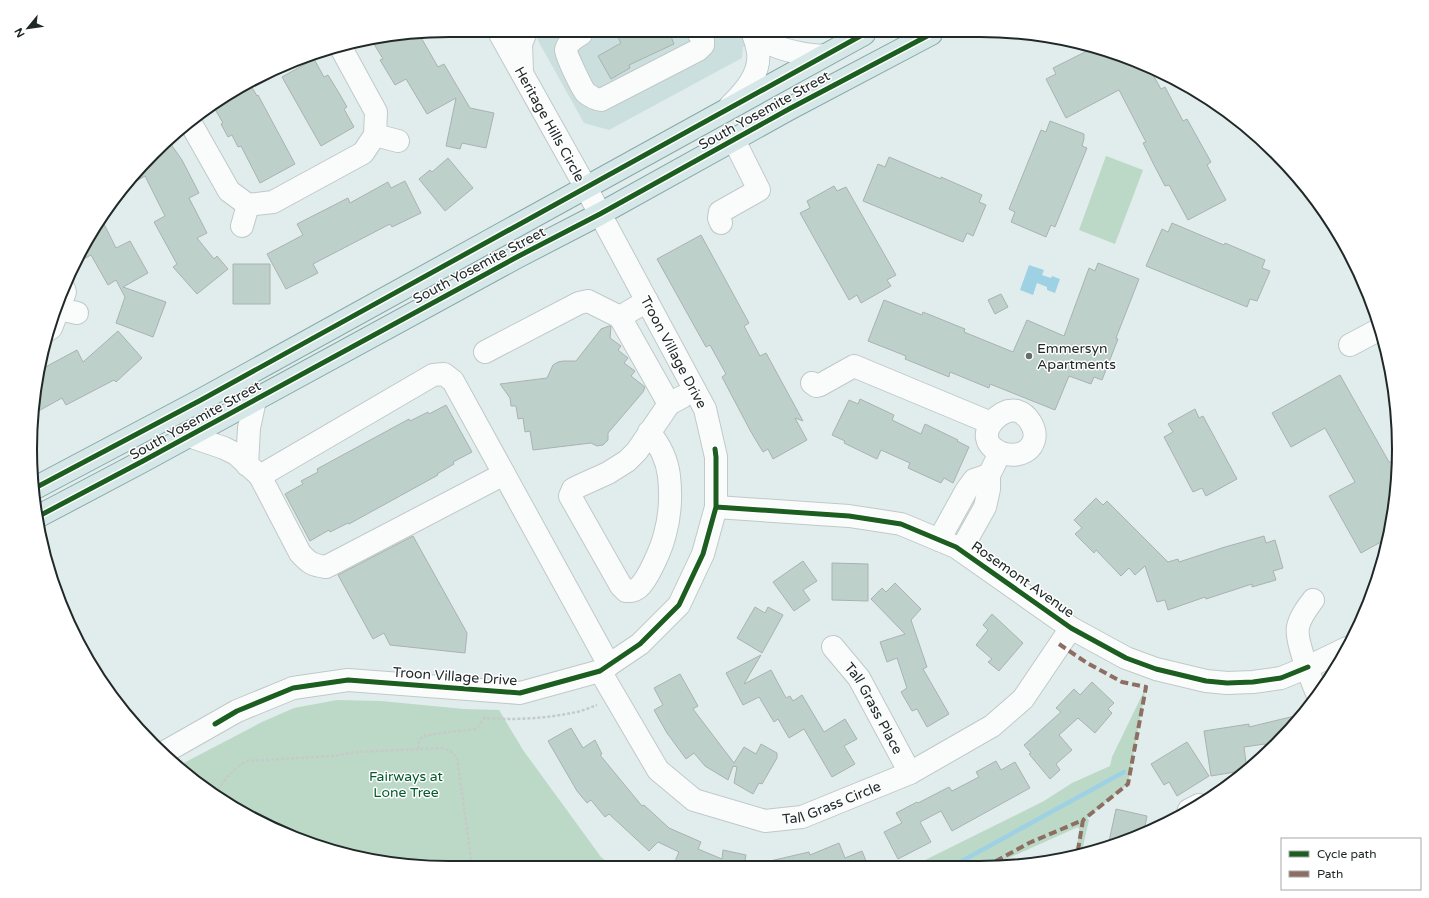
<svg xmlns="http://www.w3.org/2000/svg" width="1429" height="898" viewBox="0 0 1429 898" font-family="'Varela Round',sans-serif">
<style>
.built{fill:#cbe0de}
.green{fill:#bbd9c6}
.water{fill:#9ed1e4}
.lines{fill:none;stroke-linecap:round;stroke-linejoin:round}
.stream{stroke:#9ed1e4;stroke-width:4.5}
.building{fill:#bdd0ca;stroke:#aab2b1}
.minor-casing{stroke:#c0c9c8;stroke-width:24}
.major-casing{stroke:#87a8a9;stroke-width:24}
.path{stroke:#c5cac9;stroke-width:2.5;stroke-dasharray:3 2;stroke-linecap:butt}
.minor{stroke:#fafcfc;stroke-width:22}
.major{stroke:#d6e7e8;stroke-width:22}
.quiet{stroke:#8d6e63;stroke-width:4;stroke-dasharray:8 4;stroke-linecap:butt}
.cycleway-casing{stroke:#fff;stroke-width:8}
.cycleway{stroke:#1b5e20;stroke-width:5}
.poi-dot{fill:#646e6d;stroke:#fff;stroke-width:1.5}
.labels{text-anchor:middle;stroke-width:3;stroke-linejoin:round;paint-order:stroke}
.street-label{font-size:14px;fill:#212928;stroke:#fff}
.poi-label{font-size:14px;fill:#212928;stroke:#fff;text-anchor:start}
.park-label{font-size:14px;fill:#025b2b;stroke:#fff}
.rim{fill:none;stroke:#212928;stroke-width:2}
</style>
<rect width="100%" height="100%" fill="#e1edec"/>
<path class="built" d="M540,34H767L743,47L742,58L609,130L584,123L537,39Z"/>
<path class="green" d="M1106,156L1143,170L1115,244L1079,230Z
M1146,687L1128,784L1087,818L1089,820L1081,855L1074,856L1080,831L1078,827L1004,860L992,867H911L1044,801L1072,783L1110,766L1112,757Z
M337,700L381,701L464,709L499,710L523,750L601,857L611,865L395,864L289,836L194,781L178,766L262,722L294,708Z"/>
<path class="water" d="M1029,265L1044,270L1042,275L1051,278L1052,276L1060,279L1055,293L1047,290V287L1037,283L1033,295L1020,290Z"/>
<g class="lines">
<path class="stream" d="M951,867L1124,772"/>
</g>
<path class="building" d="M394,34H419L438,67L444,64L470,108L494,113L486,148L462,143L460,149L446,146L456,98L427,114L406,79L395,85L380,60L383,59L371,39Z
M616,34H670L674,44L629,65L630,68L611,79L598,56L621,43Z
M1091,49L1141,62L1148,66L1161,89L1165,87L1183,121L1187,119L1211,162L1207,165L1226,200L1188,220L1169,185L1165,186L1154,165L1143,143L1146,142L1119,90L1066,118L1046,79L1056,74L1053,68Z
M314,59L324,77L328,75L339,93L347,107L344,109L354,127L321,146L282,77Z
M250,84L257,96L258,95L295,164L260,183L241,146L238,147L232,135L228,137L221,124L223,123L212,104Z
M1050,121L1084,134V139L1082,146L1087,148L1055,227L1051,225L1046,237L1011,222L1015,212L1009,209L1041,130L1046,132Z
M168,140L182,160L199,193L189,198L207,233L197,238L214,259L217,256L228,269L197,294L173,267L177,264L154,222L165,216L145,176L126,187L124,185L153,153Z
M889,157L941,179V177L982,195L979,202L986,205L973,236L967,233L963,242L863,201L878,164L885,167Z
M448,158L473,188L445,211L419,179L430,170L432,172Z
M405,181L421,213L392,227L390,224L313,264L318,273L286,289L267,254L303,235L297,224L348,198L350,203L388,182L391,188Z
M834,186L837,191L846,187L896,275L887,280L891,286L861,303L857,295L849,300L800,213L810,208L807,201Z
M101,218L116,248L130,241L148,273L123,287L166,302L153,337L116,323L125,297L116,280L108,285L91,255L76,263L86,240Z
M1172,223L1224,245L1225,243L1265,260L1262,268L1270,271L1257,301L1250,299L1247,307L1146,266L1162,229L1168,232Z
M701,235L749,323L744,326L760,356L766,353L803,421L795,418L807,440L773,459L768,449L763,452L751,432L722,377L726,374L710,345L706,347L657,259Z
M1098,263L1139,279L1116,338L1118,339L1102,380L1094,377L1091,384L1069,376L1055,410L990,384L989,388L950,372L949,377L905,359L906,356L868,341L884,300L922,315L923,312L965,329L964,332L1013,352L1027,320L1064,336L1089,268L1095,271Z
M233,264H270V304H233Z
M1001,294L1008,307L995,314L988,300Z
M609,326H611L610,338L621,346L618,350L628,358L624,363L635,371L631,376L645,387L643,392L608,433V440L603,445L597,446L591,443L533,450L530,431L525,432L523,418L518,419L516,406H511L510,398L500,384L547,378L553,365L558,362L563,361H576L601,329Z
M118,331L142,358L116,382L114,380L66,405L62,398L33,414L38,371L77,350L83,362Z
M1340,375L1389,462H1391L1398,474L1388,538L1361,553L1329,496L1355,482L1325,428L1291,447L1272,413Z
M860,399L894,415L892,420L921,434L925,424L958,440L957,441L969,447L953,483L944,478L941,483L908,468L910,463L881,450L877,459L844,443L845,441L832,435L849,400L858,404Z
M446,405L472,452L453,462L454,464L437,474L438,475L349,524L348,523L330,532L329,530L310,541L285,494L303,484L301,481L318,472L317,469L409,419L410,421L428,412L429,414Z
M1195,409L1199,418L1203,416L1237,479L1206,496L1202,488L1193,492L1164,437L1173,432L1168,424Z
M1096,498L1103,505L1107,501L1168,562L1178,559L1179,562L1225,547L1264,536L1266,543L1275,540L1283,568L1273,571L1276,580L1252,587V584L1206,599L1205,597L1168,610L1165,600L1157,602L1145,566L1135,575L1129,568L1121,576L1096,550L1094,553L1075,534L1082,528L1074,520Z
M413,536L467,633L465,653L390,645L384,633L373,639L338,575Z
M803,561L817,581L803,590L810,600L794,611L773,582Z
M832,563L868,564V601L832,600Z
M895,583L921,609L911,620L927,667L923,669L949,714L927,727L917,709L912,711L901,692L907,688L897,658L887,662L880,642L905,634L871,599L882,588L886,592Z
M755,607L765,613L768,607L783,615L762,653L737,638Z
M992,614L1023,643L999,671L988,662L992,659L976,645L988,630L983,625Z
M761,655L744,684L771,670L786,698L790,696L793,701L802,695L824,732L845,719L857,739L844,746L855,764L832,777L804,729L789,738L778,719L774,722L759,697L743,705L726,673Z
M680,674L698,706L693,709L734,763L744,747L756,754L761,744L777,753V758L762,784L759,783L753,794L734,783L737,767L733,766L728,780L705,766L694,753L686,759L667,733L654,710L663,705L654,688Z
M1092,682L1114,703L1108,709L1112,713L1095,733L1078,718L1059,735L1072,750L1056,764L1060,770L1050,779L1029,754L1031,753L1024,745L1061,712L1056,708L1074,689L1080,695Z
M1303,714L1267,752L1265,744L1244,747L1247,770L1211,776L1204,731L1249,724V727Z
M571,728L583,748L595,740L602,754L600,755L642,806L644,805L669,828L701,842L698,849L722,859L723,850L746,855L744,866H673L679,852L658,842L649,851L609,814L605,817L591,800L587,803L577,791L548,741Z
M1187,742L1209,776L1177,796L1169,782L1164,785L1151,764Z
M996,761L1001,770L1015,762L1030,788L952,831L941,811L920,822L931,842L898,859L884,832L902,823L896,813L917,802L918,803L949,787L952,791L979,777L976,772Z
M1116,809L1147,816L1144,831L1108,846Z
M839,843L845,858L862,851L868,866H770V861L809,852L810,855Z"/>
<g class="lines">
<g class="minor-casing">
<g id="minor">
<path d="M581,34C576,37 567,43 566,50C566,55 582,89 586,93C591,97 595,99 601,100L698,50L703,45V40L699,34"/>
<path d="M758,34C763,39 769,44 775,46C787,51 813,57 824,55"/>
<path d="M522,72L521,44L525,34"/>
<path d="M730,106C744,92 761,74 758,52C757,46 755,39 753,34"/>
<path d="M190,122L229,191L248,205L273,202L363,153L375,135L376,112L340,46"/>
<path d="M375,135L398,141"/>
<path d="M721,223L719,218L720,212L759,190L734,140"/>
<path d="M242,226L248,205"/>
<path d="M647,301L620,317L669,404L682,397"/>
<path d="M59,309L77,313"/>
<path d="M48,330L51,328L65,292L64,289"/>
<path d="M1350,345L1380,329"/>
<path d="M485,352L579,303L588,301L620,317"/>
<path d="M812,383L816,386L820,385L854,366L991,423"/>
<path d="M1008,411C1010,411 1014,410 1017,411C1028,414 1037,429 1034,440C1029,458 1005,458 993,448C978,435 993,416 1008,411Z"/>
<path d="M649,432C660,445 667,459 669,476C671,494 670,516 665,534C662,547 648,580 638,588C634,591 631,591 626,591L621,586L570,496L573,489L577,487L608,473L627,461L637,451L669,404"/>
<path d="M189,436L224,448L236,454L260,476L433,375L444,374L453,381L609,665"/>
<path d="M247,465L249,428L255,400"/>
<path d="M260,476L300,553C309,563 312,565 326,567L504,474"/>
<path d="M716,507L849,516L901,524L956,547L1071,628L1126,658L1156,669L1206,681L1227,683L1253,682L1281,678L1308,667L1347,648"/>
<path d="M939,540L966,491L974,480L989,475"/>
<path d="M961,550L985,507L989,489V475L1000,453"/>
<path d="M1313,600C1307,608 1300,617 1298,627C1295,641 1312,681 1318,696"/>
<path id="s1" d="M833,647L859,678L910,773"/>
<path id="s2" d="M600,671L658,770L694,800L765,821L802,817L910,773L992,726L1023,699L1071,628"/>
<path d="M163,753L237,711L293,688L348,680L520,693L600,671L640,644L679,605L703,554L716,507V457L705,409L585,186L500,34"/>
<path d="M1188,813L1189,810L1199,805"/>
</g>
</g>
<g class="major-casing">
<path id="major" d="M35,488L201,400L864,34
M39,516L143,461L517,257L600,214L789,109L931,34"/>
</g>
<path class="path" d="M418,749L419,741L423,736L448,732L476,729L481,723L484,718C512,720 543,719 571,713C580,712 589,708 597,705
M216,794C223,780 233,769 247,761L334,756L357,752L442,748L450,751L457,757L472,865"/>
<use href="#minor" class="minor"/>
<use href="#major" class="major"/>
<path class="quiet" d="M1059,644L1087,663L1122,682L1146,687L1128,784L1083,820
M985,867L1029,843L1083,820L1077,856"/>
<g class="cycleway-casing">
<path id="cycleway" d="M35,488L201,400L864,34
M716,507L849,516L901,524L956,547L1071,628L1126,658L1156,669L1206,681L1227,683L1253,682L1281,678L1308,667
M39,516L143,461L517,257L600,214L789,109L931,34
M215,724L237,711L293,688L348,680L520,693L600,671L640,644L679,605L703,554L716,507V457L715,449"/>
</g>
<use href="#cycleway" class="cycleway"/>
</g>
<circle class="poi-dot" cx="1029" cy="356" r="4"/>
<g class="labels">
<g class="street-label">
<text transform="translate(764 110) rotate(-29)" y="5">South Yosemite Street</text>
<text transform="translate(550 124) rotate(61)" y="5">Heritage Hills Circle</text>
<text transform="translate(479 265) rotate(-28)" y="5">South Yosemite Street</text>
<text transform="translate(674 352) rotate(62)" y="5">Troon Village Drive</text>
<text transform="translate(195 420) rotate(-29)" y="5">South Yosemite Street</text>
<text transform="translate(1023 579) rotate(35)" y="5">Rosemont Avenue</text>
<text transform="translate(455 676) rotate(4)" y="5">Troon Village Drive</text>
<text dy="5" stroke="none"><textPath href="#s1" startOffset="74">Tall Grass Place</textPath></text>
<text dy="5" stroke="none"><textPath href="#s2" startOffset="305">Tall Grass Circle</textPath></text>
</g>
<g class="poi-label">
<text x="1037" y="353">Emmersyn<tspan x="1037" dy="16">Apartments</tspan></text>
</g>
<g class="park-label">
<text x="406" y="781">Fairways at<tspan x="406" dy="16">Lone Tree</tspan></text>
</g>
</g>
<path d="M0 0H1429V898H0ZM449 37H980A412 412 0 0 1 1392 449V449A412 412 0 0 1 980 861H449A412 412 0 0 1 37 449V449A412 412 0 0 1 449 37Z" fill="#fff" fill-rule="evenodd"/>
<path class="rim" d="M449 37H980A412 412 0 0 1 1392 449V449A412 412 0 0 1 980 861H449A412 412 0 0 1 37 449V449A412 412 0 0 1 449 37Z"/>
<rect x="1281" y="838" width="140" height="52" fill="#ffffff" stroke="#a6a9a9"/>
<rect x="1289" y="851" width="20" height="6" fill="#1b5e20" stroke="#a6a9a9"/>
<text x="1317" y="858" font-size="12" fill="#212928">Cycle path</text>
<rect x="1289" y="871" width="20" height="6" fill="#8d6e63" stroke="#a6a9a9"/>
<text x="1317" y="878" font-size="12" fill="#212928">Path</text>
<g transform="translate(28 28) rotate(241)" stroke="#ffffff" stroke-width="3" paint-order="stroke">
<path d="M0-3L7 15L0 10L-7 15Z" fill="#212928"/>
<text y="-6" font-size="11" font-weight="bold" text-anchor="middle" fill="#212928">N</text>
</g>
</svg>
